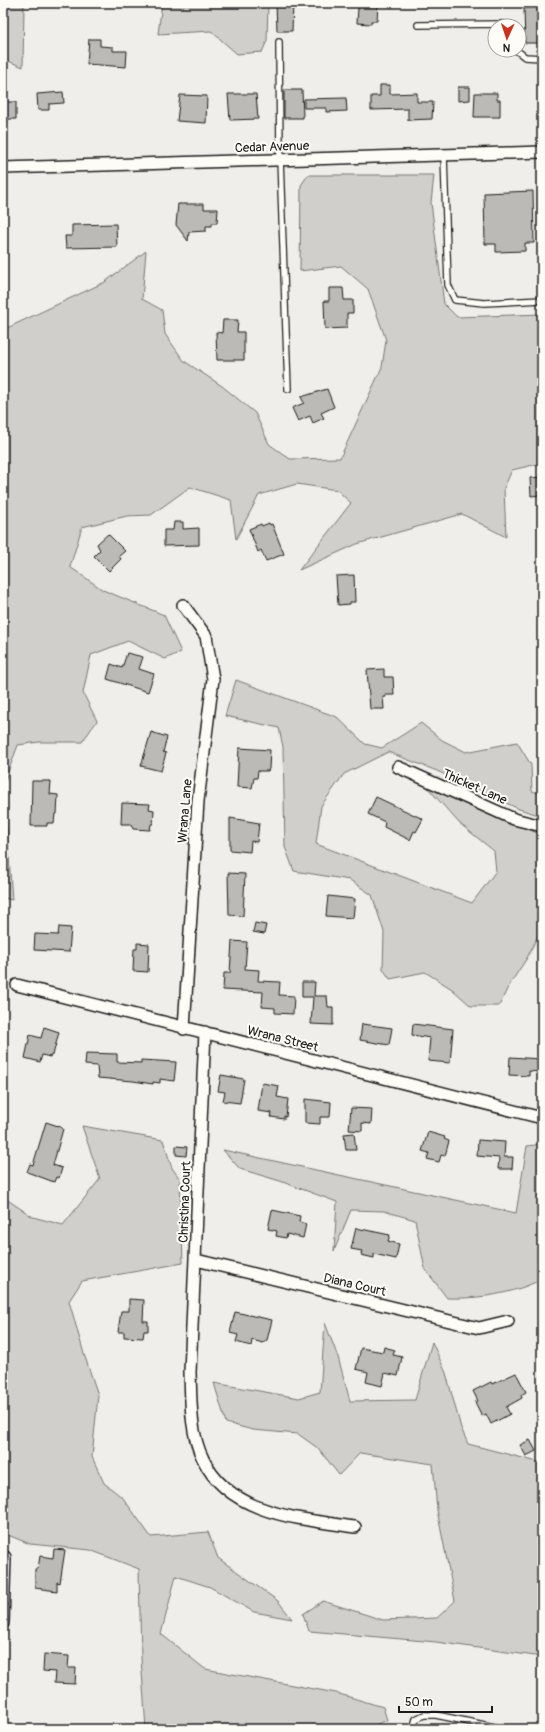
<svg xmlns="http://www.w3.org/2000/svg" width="545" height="1732" viewBox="0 0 545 1732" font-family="Pangolin,sans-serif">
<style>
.green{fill:#d0cfcc;stroke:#767674}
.building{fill:#bbbab6;stroke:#1c1c1c}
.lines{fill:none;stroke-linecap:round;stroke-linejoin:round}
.service-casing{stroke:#1c1c1c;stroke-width:8}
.minor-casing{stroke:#1c1c1c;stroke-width:14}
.service{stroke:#fdfcf7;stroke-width:5.5}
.minor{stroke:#fdfcf7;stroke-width:11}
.labels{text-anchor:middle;stroke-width:4;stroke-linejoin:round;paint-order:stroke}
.street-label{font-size:13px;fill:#1c1c1c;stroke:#fdfcf7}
</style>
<rect width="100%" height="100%" fill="#f0eeea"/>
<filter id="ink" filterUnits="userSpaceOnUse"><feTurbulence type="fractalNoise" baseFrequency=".025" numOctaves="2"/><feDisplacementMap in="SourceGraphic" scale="8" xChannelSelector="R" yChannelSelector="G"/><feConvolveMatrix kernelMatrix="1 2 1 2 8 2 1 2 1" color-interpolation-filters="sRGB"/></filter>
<g filter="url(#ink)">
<path class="green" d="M3,3H24L23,67L3,59Z
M162,3H268L267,41L262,52L237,54L211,31L158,34Z
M308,175H434L431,203L444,304L457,317L542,314V463L512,470L504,488L506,537L462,514L357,544L299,570L351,503L337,490L297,484L259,495L236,539L231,500L190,487L151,515L127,516L82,527L70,567L103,590L164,615L181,652L165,659L128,641L91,655L83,693L97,721L82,742H39L18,745L4,783L12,900L3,898V327L7,328L105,282L146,251L142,299L162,310L165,334L184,361L222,386L255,413L269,444L290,459L340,458L382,367L386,340L368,289L341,266L300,271L301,185Z
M236,680L337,717L365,744L382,748L421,723L442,740L466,752L517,742L531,765L532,791L542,794V816L519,809L437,771L388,752L344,774L321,806L316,844L472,903L496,871L494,851L459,823L427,787L542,835V927L527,958L508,987L499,1006H471L452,989L425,972L390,979L383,969L384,932L372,895L350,880L294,871L285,847L283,747L279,728L225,716Z
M82,1126L163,1140L172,1168L180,1179L183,1263L82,1281L69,1301L84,1354L98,1395L92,1457L104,1483L123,1498L151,1537L208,1532L218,1558L278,1601L292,1619L254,1612L210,1587L176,1576L161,1634L205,1669L336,1693L383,1707L387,1720L366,1729H146L141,1658L139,1569L90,1550L30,1544L3,1533V1197L33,1217L63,1225L100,1179Z
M542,1144V1279C513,1294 479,1299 447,1298L425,1269L415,1220L384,1211L351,1210L334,1251L337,1202L280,1181L240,1169L223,1150L516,1213L527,1146Z
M325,1323L338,1357L350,1401L415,1400L432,1342L446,1373L461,1428L468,1444L542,1463V1657L436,1642L309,1631L303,1614L323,1601L383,1620L437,1618L455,1601L437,1510L433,1464L360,1453L339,1475L319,1449L298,1434L253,1430L226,1423L214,1383L299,1398L320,1392Z"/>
<path class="building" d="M276,3H293L292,31H277Z
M360,3H378L377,21H371V24L357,23L358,8H359Z
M542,7V43H525L524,8Z
M89,39H100V46L113,47V51H127L126,67L87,64Z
M380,85H390V94L417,93V102H433L432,119L408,120V109L371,110V96H380Z
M458,87H470V100L458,101Z
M284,90H302L303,118H284Z
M63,92L64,103L49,104V110H38L37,94Z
M475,93H497V100H500V117H474Z
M228,94H256L258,119L230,120Z
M180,95L207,96L206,123L177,121Z
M346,98L347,111L326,112V108H304V99Z
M3,102H16V119H3Z
M533,191L534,243H525V251L496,252V244H485L484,193Z
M178,204H204V209H218L217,223H212V226H206V231L189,232L188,241L176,225Z
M116,224L117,247L66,248L65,236H72V225Z
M329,288H343L344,300H353V313H347V328L325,329L324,301H329Z
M223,320H238L237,332H244V360H217L216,332L222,333Z
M327,389L334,407L321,413L324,418L313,423L310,416L298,421L292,408L304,403L301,397Z
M542,477V495L531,496L530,478Z
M174,522H183V529L199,528V545L164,546V530H173Z
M269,523L270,525L272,524L284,554L266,561L261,550L258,552L249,529L261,524L262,526Z
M108,534L125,551L119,556L121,559L109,571L94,556L100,550L97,544Z
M354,575L355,602H350V604L338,605L336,576Z
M127,653L143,657L139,669L154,674L148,692L107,679L111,664L122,668Z
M384,669V677H393L394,695H385L386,697H383L384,709H370L367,670Z
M151,732L167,737L163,752L166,753L161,771L141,766Z
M239,748L270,750L269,769L268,771H258L257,778H254L252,788L237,787Z
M32,781H51L50,794L58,795L57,814H55L54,823H47V826H31Z
M376,797L423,819L416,832L414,831L410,840L384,827L385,822L368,814Z
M122,803L150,804L149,809L154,810L153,824H151L150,830L133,829L131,824H121Z
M230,818L259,823L257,842L251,841L250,852L230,850Z
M228,873L245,874L243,916L229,915Z
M328,896L355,899L353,918L326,916Z
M255,923L266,925L264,934L253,932Z
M59,927L71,928L69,952L34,950L35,934L58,935Z
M232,941L247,942L245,969L259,970L258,981L280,982L279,995L294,996L293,1014L275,1013V1008L262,1007L263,992L223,990L224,973H230Z
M137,943L149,944L148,972L133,971L134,949H137Z
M302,982H315L314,996H327L328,1007H333V1025L311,1024L313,997H302Z
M362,1024L392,1028L389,1045L360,1040Z
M413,1024L453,1029L450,1063L428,1061L430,1038L412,1035Z
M44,1027L59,1032L53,1055H51L50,1057L42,1055L40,1062L25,1058L30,1035L41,1038Z
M86,1053L117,1054V1062L141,1063V1060L176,1062L174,1081L160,1079V1083L153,1082V1084L133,1081L98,1078L97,1066L85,1065Z
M510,1057L540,1059L539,1072L529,1071V1076L509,1075Z
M221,1075L244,1079L240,1103L223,1101L225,1092L218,1091Z
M262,1083L279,1086L277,1097L288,1099L286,1117L284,1116V1119L271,1117L272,1113L258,1111Z
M305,1099L331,1102L330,1117H320V1124L305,1123Z
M351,1108L372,1109L371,1124L362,1123V1131L349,1130Z
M46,1122L61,1127L63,1129L53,1165L62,1168L59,1178L56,1177L54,1182L27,1172L30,1164L33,1165Z
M428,1132L445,1137L444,1139L449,1141L445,1156L441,1155L439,1162L427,1159L429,1153L422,1151Z
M354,1133L356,1150H346L344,1134Z
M478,1140L505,1142L504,1157H513L512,1169H498L499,1158L477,1156Z
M176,1146L187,1147L186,1156L176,1155Z
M272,1210L300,1216L299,1222L306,1224L303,1238L287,1234L286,1238L276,1236L277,1231L268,1229Z
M356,1228L390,1235L388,1241L399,1244L396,1259L374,1254V1258L361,1255L362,1251L351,1249Z
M129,1299L144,1300L143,1321H148V1331H144L143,1338L124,1337V1332H118L121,1311H129Z
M235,1312L272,1320L267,1340L263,1343L252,1340L251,1346L236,1342L238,1335L230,1333Z
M384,1347L395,1350L393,1355L402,1357L398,1376L385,1373L382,1386L366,1382L368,1372L356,1369L361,1348L383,1352Z
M516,1373L526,1392L521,1395L522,1398L506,1407L510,1414L491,1424L486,1414L482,1416L475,1402L478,1401L473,1391L491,1382L492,1384Z
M530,1440L536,1451L526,1456L520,1445Z
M54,1549L65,1550L60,1583L57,1582V1591L35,1588V1569H38L40,1556L53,1558Z
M44,1654L69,1656L68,1668H76L75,1684L54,1683L55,1672L43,1671Z"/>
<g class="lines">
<g class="service-casing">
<path id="service" d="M418,25L503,24L506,26
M279,42L280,159L288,389
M516,50L525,57L542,58
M444,155L448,285L455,300L484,303L542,300
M413,1729L416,1719L424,1715H436L504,1729"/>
</g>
<g class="minor-casing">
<path id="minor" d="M3,168L542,152
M183,605L206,636L213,679L198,801L184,1029
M398,767L514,819L542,826
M17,985L542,1118
M205,1032L190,1372C191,1401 190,1433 203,1459C229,1515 302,1519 355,1527
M196,1260L479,1328L508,1321
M3,1623L5,1557"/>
</g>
<use href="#service" class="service"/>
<use href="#minor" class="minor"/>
</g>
</g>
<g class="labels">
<g class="street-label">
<text transform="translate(272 146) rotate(-2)" y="5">Cedar Avenue</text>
<text transform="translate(475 786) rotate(24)" y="5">Thicket Lane</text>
<text transform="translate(184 811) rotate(-85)" y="5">Wrana Lane</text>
<text transform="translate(283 1038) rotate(14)" y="5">Wrana Street</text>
<text transform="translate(184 1202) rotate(-88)" y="5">Christina Court</text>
<text transform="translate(355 1284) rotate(13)" y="5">Diana Court</text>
</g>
</g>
<rect width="545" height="1732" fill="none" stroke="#fdfcf7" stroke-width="16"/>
<rect x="8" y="8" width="529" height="1716" fill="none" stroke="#1c1c1c" stroke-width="1.5" filter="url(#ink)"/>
<g transform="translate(507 38) rotate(183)"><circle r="19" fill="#fdfcf7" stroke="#a3a29f"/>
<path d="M0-3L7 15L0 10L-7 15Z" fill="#c8321e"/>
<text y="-6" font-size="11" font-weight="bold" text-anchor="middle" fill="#1c1c1c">N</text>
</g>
<path d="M399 1706v6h93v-6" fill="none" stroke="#1c1c1c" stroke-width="2"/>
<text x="405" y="1706" font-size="12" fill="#1c1c1c" stroke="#fdfcf7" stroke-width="3" paint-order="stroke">50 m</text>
</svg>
